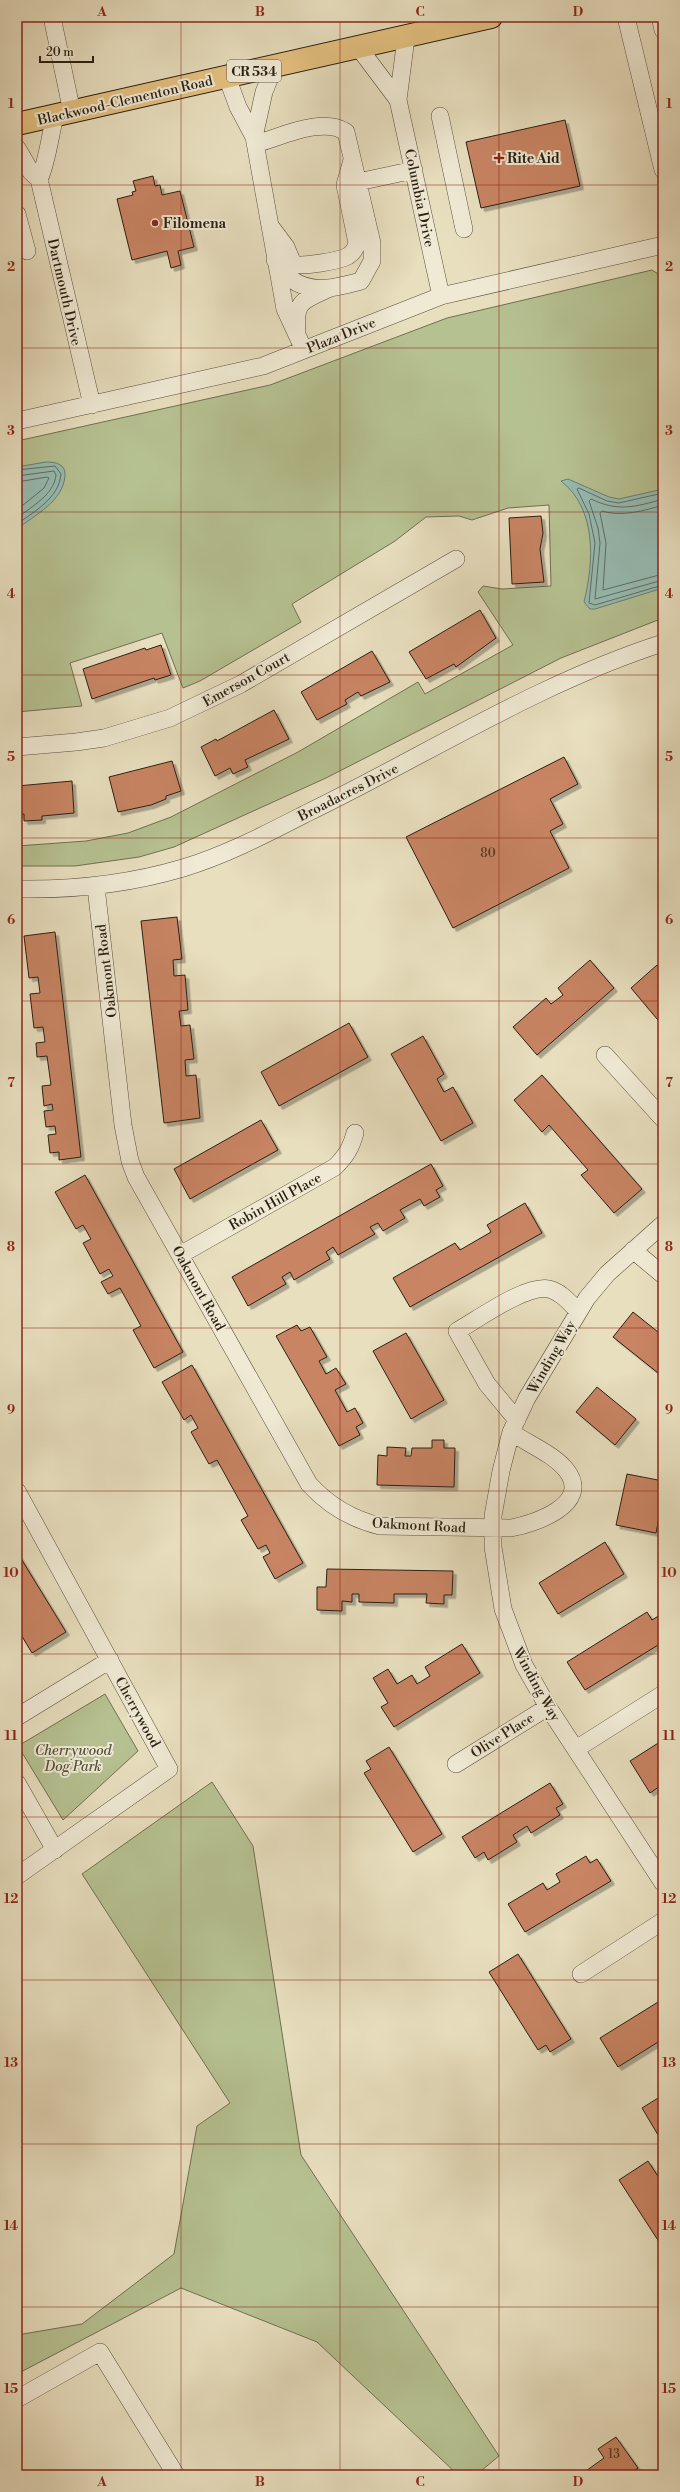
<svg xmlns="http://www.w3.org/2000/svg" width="680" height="2492" viewBox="0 0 680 2492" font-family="'Libre Bodoni',serif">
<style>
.green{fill:#b6c191;stroke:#707052}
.water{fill:#97bcb3;stroke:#6b7d73}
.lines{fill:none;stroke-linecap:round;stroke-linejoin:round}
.shore{stroke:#606e62;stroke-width:1}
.building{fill:#c88464;stroke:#291f12;filter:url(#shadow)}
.minor-casing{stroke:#594f3d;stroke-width:18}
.major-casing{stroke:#291f12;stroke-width:24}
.minor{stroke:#f0ead5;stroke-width:17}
.major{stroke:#e4c080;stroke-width:22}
.grid{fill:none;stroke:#8f2418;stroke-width:1;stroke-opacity:0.55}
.poi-dot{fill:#8f2418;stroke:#f0ead5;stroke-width:1.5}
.labels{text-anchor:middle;stroke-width:4;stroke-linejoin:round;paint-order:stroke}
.number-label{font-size:12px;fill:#513826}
.shield{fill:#f0ead5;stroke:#655c4c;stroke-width:1}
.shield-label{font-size:13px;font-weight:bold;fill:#291f12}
.street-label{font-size:14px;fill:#291f12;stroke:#f0ead5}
.poi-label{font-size:14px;font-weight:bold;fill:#291f12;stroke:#f0ead5;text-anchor:start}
.park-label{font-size:14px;font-style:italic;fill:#535038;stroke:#f0ead5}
.neatline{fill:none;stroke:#8f2418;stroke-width:1.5}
.grid-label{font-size:13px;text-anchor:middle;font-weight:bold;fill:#8f2418}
</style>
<defs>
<filter id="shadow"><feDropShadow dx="3.5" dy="3.5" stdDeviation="0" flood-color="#0004"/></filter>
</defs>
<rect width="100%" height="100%" fill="#e8dfbf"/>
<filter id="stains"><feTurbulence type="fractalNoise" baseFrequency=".005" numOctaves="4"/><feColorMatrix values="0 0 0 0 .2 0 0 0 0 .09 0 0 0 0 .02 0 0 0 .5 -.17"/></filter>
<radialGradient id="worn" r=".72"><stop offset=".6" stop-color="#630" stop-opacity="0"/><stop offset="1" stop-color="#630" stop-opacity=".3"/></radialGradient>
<path class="green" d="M652,270L663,277V618L561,658L326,778L174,847L139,857L75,866H17V846L86,841L128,833L171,817L298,752L418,682L425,694L513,645L478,592L483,586L502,589L551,586L549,505L508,508L472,520L459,516L426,517L395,541L292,604L301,622L200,681L183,688L162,633L70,663L82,706L17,712V441L270,385L447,318Z
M105,1694L138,1751L63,1820L18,1746Z
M212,1782L253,1846L301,2155L499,2456L476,2475H458L317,2342L181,2288L17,2374V2335L82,2324L174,2254L197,2126L230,2103L82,1874Z"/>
<path class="water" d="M46,462C56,462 66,464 65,476C63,501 35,515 17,529V467Z
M568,479L609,497L619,499L663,489V588L595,609H590L584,602C594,562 597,509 561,481Z"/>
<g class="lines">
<path class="shore" d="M17,470L55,466L61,474C59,498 35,511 17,524
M17,476L54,471L56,475C54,495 32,506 17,518
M17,482L47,477L49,478L44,488L17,510
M663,493L619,503L607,501L579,488L577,489L589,514L595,543L589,603L595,605L663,585
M663,499C635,507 618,512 591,499L589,501L598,528L600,543L595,599L663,580
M663,505C643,511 622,517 602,511L600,513L606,543L603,590L663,574"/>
</g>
<path class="building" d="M565,120L580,186L481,208L466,142Z
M153,176L155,186L160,185L162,195L180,191L194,247L178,251L181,265L171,268L167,251L132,260L117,199L133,195L132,192L136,191L133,181Z
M541,516L543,533L540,549L544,582L512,584L509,518Z
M480,610L496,638L456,667L454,664L426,679L409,652Z
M161,645L171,675L155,680L154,678L92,699L83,669L145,648L146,650Z
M372,651L390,682L361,696L358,692L345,700L347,704L317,720L301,692Z
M274,710L289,739L245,760L248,767L233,774L230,768L215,776L201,747L216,739L217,741Z
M564,757L578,784L550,799L563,824L550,831L569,868L453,928L406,837Z
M172,761L181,791L166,796V799L151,805L118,812L109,777Z
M72,781L74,813L42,816V820L24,821V814L17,815V786Z
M177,917L182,959L173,960L174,976L185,975L188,1010L179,1011L181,1026L190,1025L194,1059L185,1060L186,1076L196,1075L200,1118L164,1123L141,921Z
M55,932L81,1157L59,1160V1152L50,1153L48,1135L56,1134L55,1126L46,1127L44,1111L53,1110L52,1104L44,1106L42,1086L51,1085L47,1056L37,1057L36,1043L45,1042L43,1027L34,1028L30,994L40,993L38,977L29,978L24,936Z
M590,960L614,988L537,1055L513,1027L546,998L551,1004L563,995L558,988Z
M657,965L663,972V1026L631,988Z
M349,1023L368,1057L279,1106L261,1072Z
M423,1036L444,1074L437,1079L444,1092L453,1087L473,1123L441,1141L391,1054Z
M542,1075L642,1189L614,1213L581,1175L588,1170L549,1125L542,1132L514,1100Z
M261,1120L278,1150L190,1199L174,1169Z
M431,1164L443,1186L436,1190L440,1197L424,1206L420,1199L400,1210L405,1218L383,1231L378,1223L370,1227L375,1234L338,1255L333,1247L326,1252L330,1259L294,1280L290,1272L282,1277L286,1284L248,1306L232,1277Z
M85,1175L183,1352L154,1368L133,1330L141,1326L120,1288L108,1294L101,1282L113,1276L109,1269L100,1274L83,1243L91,1239L83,1225L76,1229L55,1192Z
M525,1203L542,1233L410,1307L393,1278L455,1243L460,1250L491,1232L487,1225Z
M633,1312L663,1336V1377L613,1337Z
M297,1325L301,1331L310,1327L327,1357L319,1361L326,1374L336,1368L346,1384L335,1390L347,1412L355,1408L363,1423L356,1427L360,1435L339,1446L276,1336Z
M406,1333L444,1400L411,1419L373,1351Z
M192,1365L303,1563L275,1579L263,1557L270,1553L266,1545L258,1549L241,1520L248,1516L217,1460L209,1464L191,1432L198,1428L191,1415L184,1420L162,1382Z
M597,1387L636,1419L615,1445L576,1412Z
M432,1440H444V1448H455L454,1487L377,1485L378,1455L387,1456V1447L406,1448L405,1456H411L412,1448H432Z
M627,1474L663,1481V1497L656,1533L616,1525Z
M605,1542L624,1574L558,1614L539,1583Z
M17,1552L66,1632L32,1653L17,1628Z
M327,1569L453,1571L452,1595H444V1604L426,1603L427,1594H394V1603L359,1602V1594H352V1602L342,1601V1611L317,1610V1587H326Z
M647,1612L652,1620L663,1613V1642L585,1690L567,1662Z
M462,1644L480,1673L394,1727L381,1707L388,1703L373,1678L388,1669L397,1684L412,1675L417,1684L430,1676L425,1667Z
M663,1740V1784L650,1793L630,1761Z
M389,1747L442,1834L413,1852L364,1773L371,1769L366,1761Z
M550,1783L563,1804L556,1808L560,1815L531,1833L527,1826L513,1835L517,1842L488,1860L484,1852L475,1858L462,1837Z
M586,1856L590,1863L597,1859L611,1881L525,1932L508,1904L543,1883L547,1890L560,1882L556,1874Z
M518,1954L571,2039L550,2052L546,2045L538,2050L489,1972Z
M663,1999V2039L618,2067L600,2038Z
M663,2095V2139L661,2140L642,2108Z
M648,2161L663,2184V2248L619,2180Z
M616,2437L638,2468L628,2475H584L583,2473L604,2458L598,2449Z"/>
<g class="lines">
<g class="minor-casing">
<path id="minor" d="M52,17L72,112
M626,17L663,170
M660,17L663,30
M359,48L398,100L441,296
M227,77L238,107L254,137L285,309L304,350
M398,100L406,38
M440,116L464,229
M254,137L264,92L274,67
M255,144C281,137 323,116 346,132L372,243V261L361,281C339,287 312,295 291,279C285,274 280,266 275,260
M17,148L31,172L39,179L92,405
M39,179C46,168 51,131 55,116
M358,182L414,170
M17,214L27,251
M271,227L286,247L293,264C303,267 339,261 348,256C354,252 355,249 357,243L345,185L352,160
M297,331C294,302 303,300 328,289
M17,421L263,366L441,296L663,245
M17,747L76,742L104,738L170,718L241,684L456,559
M96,887L123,1125L130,1161L136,1177L309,1484C329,1506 351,1519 380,1526L511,1528C533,1524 592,1505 567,1471C554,1454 528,1444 511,1432
M17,889C73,890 129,884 183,868C226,855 266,834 305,814C423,757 538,683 663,643
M605,1055L663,1119
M663,1224L607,1274L587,1298L527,1398L511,1432L501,1471L493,1516V1547L503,1609L524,1665L548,1707L663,1883
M633,1250L663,1275
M180,1255L335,1167C346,1156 351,1148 355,1133
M517,1420L487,1384L457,1331C477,1320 526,1284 549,1289C561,1292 569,1302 578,1311
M17,1491L169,1769L17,1876
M17,1717L110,1660
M576,1749L663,1694
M456,1764L548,1707
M17,1783L55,1850
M581,1974L663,1921
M17,2399L100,2352L176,2475"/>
</g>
<g class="major-casing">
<path id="major" d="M17,124L491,17"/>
</g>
<use href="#minor" class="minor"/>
<use href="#major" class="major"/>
</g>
<path class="grid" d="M181,17V2475M340,17V2475M499,17V2475M17,185H663M17,348H663M17,512H663M17,675H663M17,838H663M17,1001H663M17,1164H663M17,1328H663M17,1491H663M17,1654H663M17,1817H663M17,1980H663M17,2144H663M17,2307H663"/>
<g class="poi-dot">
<path d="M497 152h4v4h4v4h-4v4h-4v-4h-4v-4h4z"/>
<circle cx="155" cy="223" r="4"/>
</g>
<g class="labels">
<g class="number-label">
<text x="488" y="857">80</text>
<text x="614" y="2458">13</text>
</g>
<rect class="shield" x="227" y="60" width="54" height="22" rx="3"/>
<g class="shield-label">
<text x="254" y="76">CR 534</text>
</g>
<g class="street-label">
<text transform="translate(125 100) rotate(-13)" y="5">Blackwood-Clementon Road</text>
<text transform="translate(420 198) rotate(78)" y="5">Columbia Drive</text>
<text transform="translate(65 292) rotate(77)" y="5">Dartmouth Drive</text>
<text transform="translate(341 335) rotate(-22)" y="5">Plaza Drive</text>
<text transform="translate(246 679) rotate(-29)" y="5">Emerson Court</text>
<text transform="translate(348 792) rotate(-27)" y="5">Broadacres Drive</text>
<text transform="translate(106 971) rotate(-97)" y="5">Oakmont Road</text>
<text transform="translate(275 1201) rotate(-29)" y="5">Robin Hill Place</text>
<text transform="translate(199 1288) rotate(61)" y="5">Oakmont Road</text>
<text transform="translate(551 1357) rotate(-60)" y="5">Winding Way</text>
<text transform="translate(419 1525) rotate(3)" y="5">Oakmont Road</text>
<text transform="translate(537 1684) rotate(61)" y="5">Winding Way</text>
<text transform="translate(138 1712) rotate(61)" y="5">Cherrywood</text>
<text transform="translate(502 1735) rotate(-32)" y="5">Olive Place</text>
</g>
<g class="poi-label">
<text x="507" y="163">Rite Aid</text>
<text x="163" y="228">Filomena</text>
</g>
<g class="park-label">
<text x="73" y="1755">Cherrywood<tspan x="73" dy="16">Dog Park</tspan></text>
</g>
</g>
<rect width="680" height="2492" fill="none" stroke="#e8dfbf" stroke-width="44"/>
<path d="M40 56v6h53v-6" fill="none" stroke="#291f12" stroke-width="2"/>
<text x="46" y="56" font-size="12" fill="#291f12" stroke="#f0ead5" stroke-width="3" paint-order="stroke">20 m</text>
<rect x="22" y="22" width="636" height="2448" class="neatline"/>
<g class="grid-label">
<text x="102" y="16">A</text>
<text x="260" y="16">B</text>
<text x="420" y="16">C</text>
<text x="578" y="16">D</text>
<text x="11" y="108">1</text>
<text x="669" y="108">1</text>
<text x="11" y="271">2</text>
<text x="669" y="271">2</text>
<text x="11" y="435">3</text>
<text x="669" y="435">3</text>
<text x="11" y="598">4</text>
<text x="669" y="598">4</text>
<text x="11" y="761">5</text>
<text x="669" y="761">5</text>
<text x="11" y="924">6</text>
<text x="669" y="924">6</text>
<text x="11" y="1087">7</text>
<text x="669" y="1087">7</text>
<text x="11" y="1251">8</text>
<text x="669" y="1251">8</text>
<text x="11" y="1414">9</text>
<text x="669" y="1414">9</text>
<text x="11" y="1577">10</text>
<text x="669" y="1577">10</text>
<text x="11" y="1740">11</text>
<text x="669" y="1740">11</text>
<text x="11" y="1903">12</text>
<text x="669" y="1903">12</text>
<text x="11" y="2067">13</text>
<text x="669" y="2067">13</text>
<text x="11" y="2230">14</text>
<text x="669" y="2230">14</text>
<text x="11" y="2393">15</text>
<text x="669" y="2393">15</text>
<text x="102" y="2486">A</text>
<text x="260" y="2486">B</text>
<text x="420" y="2486">C</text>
<text x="578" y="2486">D</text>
</g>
<rect width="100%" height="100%" filter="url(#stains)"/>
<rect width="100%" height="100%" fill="url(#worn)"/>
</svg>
